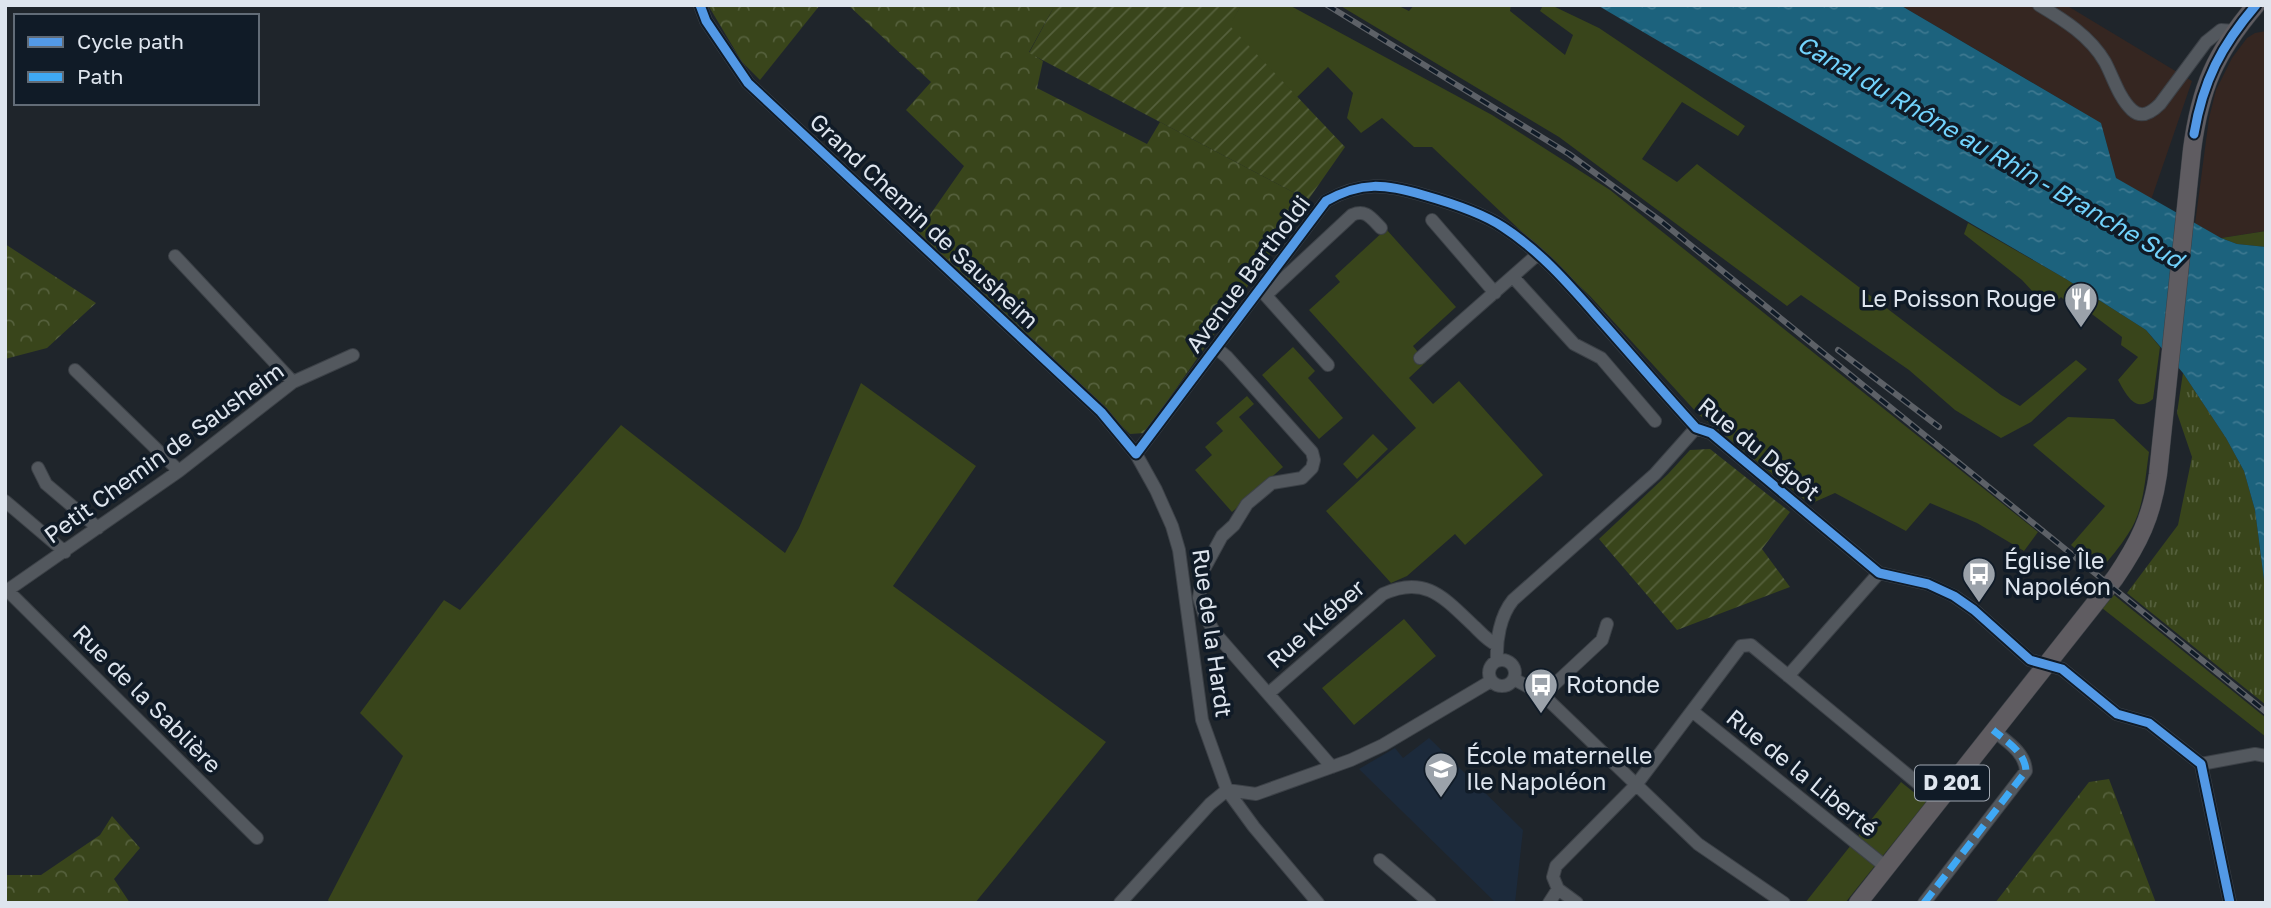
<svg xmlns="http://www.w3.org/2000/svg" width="2271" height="908" viewBox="0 0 2271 908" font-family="'Golos Text',sans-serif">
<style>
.built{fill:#1c2a3b}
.industrial{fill:#352621}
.grass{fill:#39451b}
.forest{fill:url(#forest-crowns)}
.park{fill:url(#park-tufts)}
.garden{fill:url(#garden-furrows)}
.water{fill:url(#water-ripples)}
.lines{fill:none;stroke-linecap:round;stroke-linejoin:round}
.minor-casing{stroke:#3c4147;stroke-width:14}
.primary-casing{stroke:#3c4147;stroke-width:19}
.minor{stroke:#53585e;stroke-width:12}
.primary{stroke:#5f5c61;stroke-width:18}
.rail-casing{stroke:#5d6167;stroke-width:6}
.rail{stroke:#101b27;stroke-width:3.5;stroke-dasharray:10;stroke-linecap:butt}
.quiet{stroke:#3fa9f5;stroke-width:7;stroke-dasharray:14 7;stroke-linecap:butt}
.cycleway-casing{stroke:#101b27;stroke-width:13}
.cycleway{stroke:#5399e6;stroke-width:9}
.labels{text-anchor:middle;stroke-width:7;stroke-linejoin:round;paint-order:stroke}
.shield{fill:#101b27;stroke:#a0a8b2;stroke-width:2}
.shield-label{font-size:21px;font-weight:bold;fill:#dee5ee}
.street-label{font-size:23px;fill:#dee5ee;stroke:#101b27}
.poi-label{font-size:23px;fill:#dee5ee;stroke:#101b27;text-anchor:start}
.water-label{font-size:24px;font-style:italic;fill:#72d3fd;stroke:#101b27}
</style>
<defs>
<pattern id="forest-crowns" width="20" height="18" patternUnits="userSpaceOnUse" patternTransform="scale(1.75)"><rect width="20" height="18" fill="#39451b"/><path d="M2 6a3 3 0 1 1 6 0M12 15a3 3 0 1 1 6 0" fill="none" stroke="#55603c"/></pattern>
<pattern id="park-tufts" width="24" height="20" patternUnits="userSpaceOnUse" patternTransform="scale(1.75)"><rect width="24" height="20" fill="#39451b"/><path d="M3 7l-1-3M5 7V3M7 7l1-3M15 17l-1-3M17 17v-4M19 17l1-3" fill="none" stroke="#55603c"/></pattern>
<pattern id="garden-furrows" width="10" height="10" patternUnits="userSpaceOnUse" patternTransform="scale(1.75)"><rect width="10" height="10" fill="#39451b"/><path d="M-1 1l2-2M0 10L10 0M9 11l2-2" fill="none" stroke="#55603c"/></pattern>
<pattern id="water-ripples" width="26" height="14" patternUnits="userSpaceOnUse" patternTransform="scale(1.75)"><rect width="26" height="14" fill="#1c627d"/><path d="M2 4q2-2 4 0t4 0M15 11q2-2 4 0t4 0" fill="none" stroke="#3d7890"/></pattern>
</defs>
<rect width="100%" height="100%" fill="#1f252b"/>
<path class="built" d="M1429,738L1523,830L1515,903H1496L1359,769L1395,748L1403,758Z"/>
<path class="industrial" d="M1900,5H2066L2192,81L2151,200L2116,178L2102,127L2079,110Z
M2266,31V231L2221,238L2195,224L2209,118L2216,90L2232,58L2247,38L2255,33Z"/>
<path class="grass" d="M1241,5H1289L1492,115L1610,190L2038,532L2024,551L1977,523L1930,503L1906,531L1835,493L1810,504L1698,414L1590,296L1432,147H1414L1382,118L1361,133L1347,118L1353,93L1328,67L1297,97L1229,26Z
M1339,5H1397L1409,11L1414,5H1511L1510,11L1565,55L1573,35L1540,11L1543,5H1551L1599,28L1745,126L1738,136L1682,102L1642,159L1677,182L1697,164L2001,395L2020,406L2076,360L2087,369L2031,422L2001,438L1955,410L1909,370L1801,295L1787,306L1559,137Z
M1968,223L2066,279L2146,330L2160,347L2153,399C2135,414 2126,394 2118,380L2138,357L2121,345L2122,337L2080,305L2073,308L2061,297L2049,309L2022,280L1964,234Z
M1386,229L1456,307L1413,346L1426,362L1409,378L1433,404L1459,381L1543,475L1465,545L1455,534L1407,576L1391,583L1326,511L1416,428L1309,310L1340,282L1335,276Z
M2266,231V247L2237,244L2221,238Z
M1293,347L1315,371L1308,378L1343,418L1319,439L1262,375Z
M861,383L976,466L893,586L1106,742L975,903H330L328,900L403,756L360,713L444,600L460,610L621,425L785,553L799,528Z
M1247,396L1254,404L1239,417L1283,467L1232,512L1195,470L1212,455L1205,447L1223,431L1216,423Z
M2068,417L2114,419L2149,452C2145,479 2144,511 2128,534C2120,547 2110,558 2100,570L2071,545L2105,506L2033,445Z
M1373,434L1388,449L1357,479L1343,464Z
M2114,595L2266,718V737L2102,608Z
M1404,619L1436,656L1354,725L1322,688Z
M1901,782L1926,802L1845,903H1805Z"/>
<path class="forest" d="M708,5H820L760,80L742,62Z
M848,5H1055L1029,52L1043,61L1037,88L1147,144L1160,122L1308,200L1145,433L1130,434L918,232L964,166L906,110L931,82Z
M5,244L96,303L47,348L5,359Z
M2109,779L2156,903H1995L2089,782Z
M112,816L140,848L114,879L130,903H5V875H41L100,835Z"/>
<path class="park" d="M2183,373L2226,438L2244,471L2255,510L2266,595V705L2127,593L2178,525L2192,457L2177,413Z"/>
<path class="garden" d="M1055,5H1241L1230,26L1345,147L1308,200L1029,53Z
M1710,449L1790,512L1762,549L1790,587L1677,630L1599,539L1668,474L1690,450Z"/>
<path class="water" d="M1597,5H1900L2101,123L2116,178L2221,238L2237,244L2266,247V595L2255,510L2244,471L2226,438L2183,373L2146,330L2066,279Z"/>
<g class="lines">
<g class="minor-casing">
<path id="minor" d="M700,5L706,21L748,83L1101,412L1136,454L1156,490L1172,526L1179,550L1202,720L1227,790L1254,827L1318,903
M2039,5C2064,20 2090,36 2105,62C2113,77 2119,98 2132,110C2142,119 2152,112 2160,104L2206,42L2221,30L2235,31
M1432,220L1495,293
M175,256L293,382
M1513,277L1574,344L1601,358L1655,421
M1260,289L1328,365
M1267,294L1352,215C1366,209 1371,218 1381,228
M1216,348L1227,357L1312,452L1314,460L1312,468L1302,478L1272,483L1247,504L1234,525L1222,536L1203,571L1199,598L1204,614L1215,633L1332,767
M1420,358L1538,254
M75,370L179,471
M1136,454L1326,201C1362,181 1385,184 1423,195C1448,202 1482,213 1503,227C1542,252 1573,289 1603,323C1634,358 1664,393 1696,428L1711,433L1879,573L1928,584L1954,596L1974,610L2030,660L2062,669L2117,714L2149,723L2201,764L2230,903
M38,468L46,484L98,528
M5,501L65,552
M8,591L257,838
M5,592L179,471L293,382L353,355
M1489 673a13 13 0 1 1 26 0a13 13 0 1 1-26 0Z
M1497,661C1496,640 1500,616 1513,600L1655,474L1696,428
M1788,676L1879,573
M1514,679L1543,695L1698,844L1784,903
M1269,693L1383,594C1426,574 1445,599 1475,627C1482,634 1488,641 1497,645
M1543,695L1602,640L1607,624
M1692,711L1886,867
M2201,764L2255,754L2266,756
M1380,860L1430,903
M1558,889L1577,903
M1120,903L1210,804L1227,790L1256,794L1351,760L1383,745L1491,681
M1549,903L1558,889L1553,877L1556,866L1636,785L1741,646L1751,645L1938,800
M1924,903L2026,771C2025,752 2007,742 1993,730"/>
</g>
<g class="primary-casing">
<path id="primary" d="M1858,903L2115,578C2139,543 2152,516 2158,474L2192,150C2200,88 2215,53 2256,5"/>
</g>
<use href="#minor" class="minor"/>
<use href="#primary" class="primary"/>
<g class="rail-casing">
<path id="rail" d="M1327,5L1569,154L1662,222L2266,712
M1838,350L1939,427"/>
</g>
<use href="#rail" class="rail"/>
<path class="quiet" d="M1924,903L2026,771C2025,752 2007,742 1993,730"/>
<g class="cycleway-casing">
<path id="cycleway" d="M700,5L706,21L748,83L1101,412L1136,454L1326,201C1362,181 1385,184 1423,195C1448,202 1482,213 1503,227C1542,252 1573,289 1603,323C1634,358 1664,393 1696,428L1711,433L1879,573L1928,584L1954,596L1974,610L2030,660L2062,669L2117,714L2149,723L2201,764L2230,903
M2194,134C2203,81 2221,46 2256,5"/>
</g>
<use href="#cycleway" class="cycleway"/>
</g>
<defs>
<g id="restaurant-pin" transform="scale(1.75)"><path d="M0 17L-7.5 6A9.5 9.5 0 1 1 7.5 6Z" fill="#9ba2aa" stroke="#101b27"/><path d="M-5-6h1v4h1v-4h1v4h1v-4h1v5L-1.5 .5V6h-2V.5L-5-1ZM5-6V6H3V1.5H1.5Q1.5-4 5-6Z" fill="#fff"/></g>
<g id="bus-pin" transform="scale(1.75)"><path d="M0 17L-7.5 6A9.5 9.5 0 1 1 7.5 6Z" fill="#9ba2aa" stroke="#101b27"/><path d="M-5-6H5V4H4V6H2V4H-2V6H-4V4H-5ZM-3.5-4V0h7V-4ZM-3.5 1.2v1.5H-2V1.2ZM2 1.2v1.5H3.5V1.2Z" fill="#fff"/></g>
<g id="school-pin" transform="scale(1.75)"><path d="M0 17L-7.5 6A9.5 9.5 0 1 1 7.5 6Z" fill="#9ba2aa" stroke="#101b27"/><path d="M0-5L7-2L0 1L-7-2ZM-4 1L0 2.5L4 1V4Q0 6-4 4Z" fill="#fff"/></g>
</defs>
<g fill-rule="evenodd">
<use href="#restaurant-pin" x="2081" y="299"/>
<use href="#bus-pin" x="1979" y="574"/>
<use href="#bus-pin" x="1541" y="685"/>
<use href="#school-pin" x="1441" y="769"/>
</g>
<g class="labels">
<rect class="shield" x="1915" y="765.5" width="74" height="35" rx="5"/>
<g class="shield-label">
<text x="1952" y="790">D 201</text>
</g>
<g class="street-label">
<text transform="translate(924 221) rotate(43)" y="8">Grand Chemin de Sausheim</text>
<text transform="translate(1248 274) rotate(-53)" y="8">Avenue Bartholdi</text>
<text transform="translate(1759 449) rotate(39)" y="8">Rue du Dépôt</text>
<text transform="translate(164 453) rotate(-36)" y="8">Petit Chemin de Sausheim</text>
<text transform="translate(1316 624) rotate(-41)" y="8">Rue Kléber</text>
<text transform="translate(1212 633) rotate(82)" y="8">Rue de la Hardt</text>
<text transform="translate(147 699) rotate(45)" y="8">Rue de la Sablière</text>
<text transform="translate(1802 773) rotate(39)" y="8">Rue de la Liberté</text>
</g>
<g class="poi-label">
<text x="2056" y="307" text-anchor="end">Le Poisson Rouge</text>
<text x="2004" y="569">Église Île<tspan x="2004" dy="26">Napoléon</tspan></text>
<text x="1566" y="693">Rotonde</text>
<text x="1466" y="764">École maternelle<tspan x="1466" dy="26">Ile Napoléon</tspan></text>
</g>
<g class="water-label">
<text transform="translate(1990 152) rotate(30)" y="8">Canal du Rhône au Rhin - Branche Sud</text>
</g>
</g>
<rect width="2271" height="908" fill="none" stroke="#dee5ee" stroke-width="14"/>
<rect x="14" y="14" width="245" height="91" fill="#101b27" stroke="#626c77" stroke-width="2"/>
<rect x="28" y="37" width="35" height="10" fill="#5399e6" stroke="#626c77" stroke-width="2"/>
<text x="77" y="49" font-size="21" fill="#dee5ee">Cycle path</text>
<rect x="28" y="72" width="35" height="10" fill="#3fa9f5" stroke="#626c77" stroke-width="2"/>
<text x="77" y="84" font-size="21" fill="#dee5ee">Path</text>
</svg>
